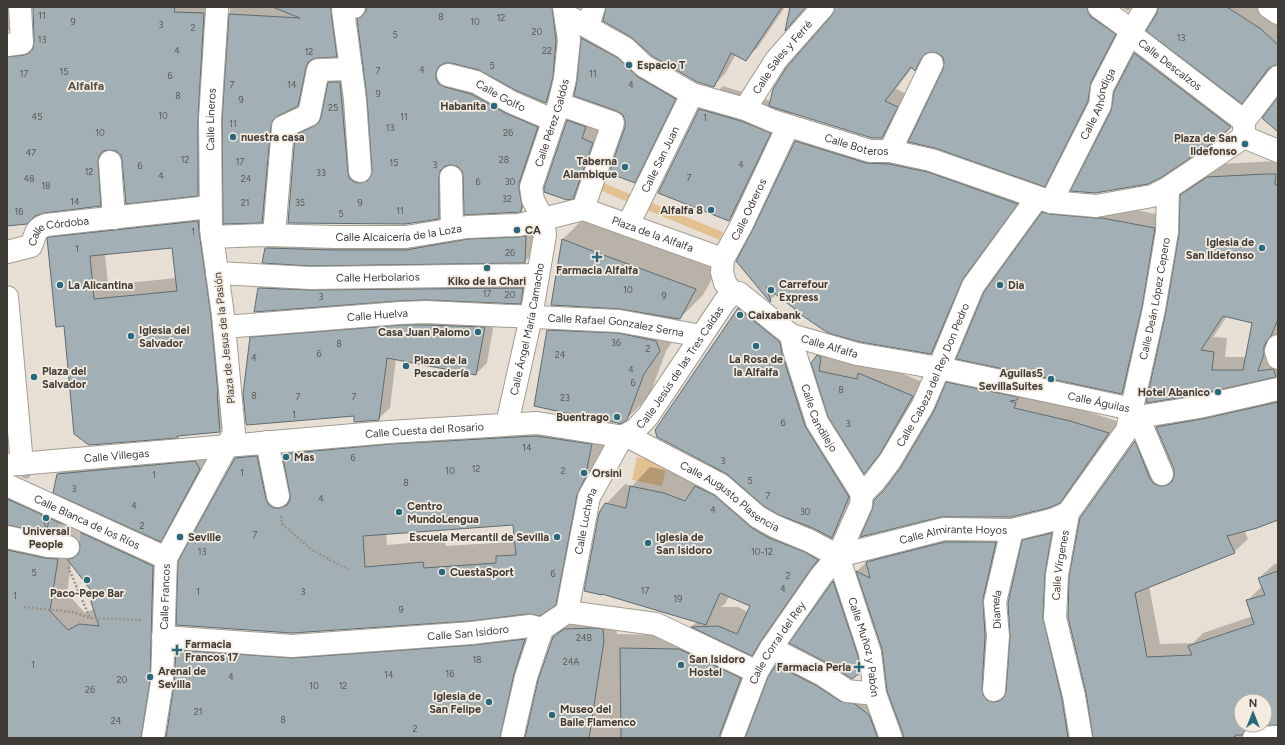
<svg xmlns="http://www.w3.org/2000/svg" width="1285" height="745" viewBox="0 0 1285 745" font-family="Figtree,sans-serif">
<style>
.green{fill:#e2c08f}
.shadow{fill:#0003;fill-rule:evenodd}
.building{fill:#a2b0b5;stroke:#5f6b70;fill-rule:evenodd}
.lines{fill:none;stroke-linecap:round;stroke-linejoin:round}
.minor-tunnel{stroke:#c5beb5;stroke-width:22;stroke-dasharray:22 11;stroke-linecap:butt}
.minor-casing{stroke:#a39c91;stroke-width:24}
.path{stroke:#98938a;stroke-width:2.5;stroke-dasharray:2 2;stroke-linecap:butt}
.minor{stroke:#fff;stroke-width:22}
.poi-dot{fill:#29687d;stroke:#f4ece1;stroke-width:1.5}
.labels{text-anchor:middle;stroke-width:3.5;stroke-linejoin:round;paint-order:stroke}
.number-label{font-size:9px;fill:#585956}
.street-label{font-size:11px;fill:#3f3c37;stroke:#f4ece1}
.poi-label{font-size:11px;font-weight:bold;fill:#3f3c37;stroke:#f4ece1;text-anchor:start}
.neighbourhood-label{font-size:12px;font-weight:bold;fill:#544d44;stroke:#f4ece1}
</style>
<rect width="100%" height="100%" fill="#e7dfd4"/>
<path class="green" d="M599,181L632,195L628,202L595,188Z
M645,200L723,232L720,240L642,208Z
M637,457L667,464L662,486L632,480Z"/>
<path class="shadow" d="M7,7H20V19L7,32Z
M33,7H215L210,183L198,195L121,155L116,150H109L112,193L100,205L44,212L7,225V36L21,46L35,44Z
M230,7H343L348,44L336,56L317,57L310,93L297,105L282,112L274,210L262,222L224,119Z
M367,7H565L558,90L546,102L479,69L448,62V67L549,115L532,199L520,211L463,170L458,165L450,163L451,206L439,218L405,224L296,136L308,124L322,117L329,83L341,71L366,170L373,172L368,99L358,20L367,10Z
M607,7H785L758,47L746,59L736,54L725,74L713,86Z
M836,7H1106L1127,22L1099,88L1057,173L1045,185L944,69L945,63L943,57L938,52L930,51L926,58L915,70L912,68L896,89L909,95L894,125L882,138L792,112L752,197L729,220L699,109L723,86L771,101L833,16Z
M1122,7H1132L1128,11Z
M1159,7H1258L1278,22V64L1273,65L1254,90L1242,102L1158,14Z
M595,26L688,86L647,169L634,182L626,127V121L624,115L578,81L582,38Z
M1144,45L1239,118L1221,135L1112,111L1115,92L1135,53Z
M584,104L608,126L589,181L573,198L568,121Z
M808,129L1029,191L944,340L931,353L777,294L770,300L768,299L753,232L796,141Z
M1278,161V333L1277,341L1278,344V376L1196,394L1167,311L1180,234L1181,195L1195,182L1221,164ZM1227,316L1254,322L1247,357H1225L1227,338L1213,337Z
M1055,201L1115,206L1166,216L1134,381L1122,393L1043,213Z
M213,207L234,416L219,431L180,435L178,437L90,444L48,239L63,224ZM173,247L176,278L108,285L105,253Z
M586,216L719,266L703,295L680,318H678L682,328L666,351L649,397L626,419L598,417L595,420L613,422L578,581L555,604L529,613L292,632L236,458L258,436L279,434L283,454L305,432L413,423L559,414L584,418V416L547,331L569,309L635,312V310L563,239ZM514,524L515,538L512,542L446,546L445,540L387,545L386,533Z
M534,229L532,254L524,262H263L266,248L274,240Z
M270,277H533L531,292L520,303L259,288Z
M755,293L821,410L865,480L848,521L832,537L837,540L771,635L752,655L692,626L698,621L606,504L625,484L632,486L650,467L684,474L701,481L715,467L739,309ZM729,596L751,606L748,612L738,607H721L725,604Z
M495,317L487,363L476,374L396,358L390,408L378,419L355,415L251,338L262,327Z
M831,343L833,344L831,359L866,366L871,361L925,383L892,440L877,460L864,472L812,363Z
M959,371L1025,396L1082,410L1120,422L1071,490L1059,502L885,490L902,468L935,412L947,383Z
M1278,392V520L1244,530L1248,539L1234,552L1149,586L1160,644L1193,643L1203,633L1253,616L1248,600L1262,586L1259,578L1273,565L1278,563V724H1265V701H1241V725H1254L1257,732L1278,738H526L553,638L567,624L616,616L617,634L693,636L754,665L742,737H747L769,678L777,665L790,652L854,688L896,734L904,737L883,649L857,571L880,549L1009,529L1000,687L1008,690L1023,541L1037,527L1064,520L1056,607L1090,737H1094L1081,518L1135,442L1148,429L1167,471L1175,474L1174,469L1157,427L1170,414Z
M217,451L177,524L160,541L58,474L75,457Z
M29,472L31,476L27,479L21,477L25,473Z
M14,475L19,479L170,548L162,730L168,733L175,684L177,651L194,633L311,641L542,622L518,738H7V476ZM13,524L50,533L69,534L76,536L80,541L81,546L73,555L16,529ZM71,564L94,593V609L85,613L67,593Z
M848,568L874,657L859,672L791,643L834,582Z"/>
<path class="building" d="M33,7H175L174,12L204,13L198,118V196L126,204L122,161L121,155L116,151L109,150L103,151L99,156L98,162L101,206L44,213L35,216L27,224L7,226V57L24,55L29,53L33,49L34,42Z
M275,7H331V12L337,57L317,58L313,59L308,62L306,68L298,106L278,116L273,120L271,126L262,223L223,224L222,119L229,14L300,18L275,8Z
M366,7H552L556,40L553,77L546,103L517,91L479,70L451,63H445L439,66L436,72V79L439,84L445,87L471,94L505,113L538,127L519,183V189L522,205L521,212L464,215L463,176L462,171L457,166L450,165L445,166L440,171L439,177V219L405,224L288,223L295,135L314,126L319,122L321,117L328,82H340L348,172L349,178L354,182L360,183L367,181L371,176L372,170L367,99L357,19L363,15L366,11Z
M606,7H782L746,61L731,53L714,87L697,82L652,56L631,37L603,21Z
M790,7H806L785,31Z
M835,7H1087L1088,12L1091,17L1116,34L1091,82L1088,101L1045,187L935,148L908,142L943,69L944,63L943,57L937,53L931,52L925,54L921,59L915,71L911,67L885,101L898,107L882,138H872L769,106L773,89L786,68L832,15Z
M1158,7H1227L1261,29L1278,45V65L1273,66L1268,69L1242,104L1146,31L1157,13Z
M581,38L618,58L638,77L676,99L635,183L609,173L625,127V121L623,115L617,111L574,96L577,80Z
M1134,53L1231,127L1217,140L1162,177L1148,184L1095,193L1070,191L1111,111L1114,92Z
M1278,97V132L1262,118Z
M699,109L741,121L771,133L729,221L658,193Z
M567,120L586,127L582,138L593,143L573,199L567,200L544,192V188Z
M795,141L866,163L889,164L928,172L1018,204L963,279L931,354L860,342L828,333L794,310L795,309L766,287L771,301L770,302L736,261L752,231Z
M1265,174H1276L1275,185H1278V319L1271,336L1267,341L1264,346V354L1258,371L1273,369L1274,370L1276,377L1197,395L1146,403L1166,311L1179,234L1180,195L1207,177ZM1223,316L1252,323L1243,370H1212L1214,352L1201,350Z
M1042,212L1050,214L1095,218H1102L1155,228L1142,307L1122,394L956,359L984,292Z
M198,221L199,231L211,316L218,394H217L220,432L177,436L178,438L89,445L74,434L64,326L56,327L47,238L49,237ZM172,248L177,291L94,299L90,256Z
M526,236L525,263L310,266L262,263L265,248L336,250H406L468,239L519,237Z
M562,239L590,250L696,289L680,319L620,309L551,305Z
M258,288L310,290L523,288L521,304L426,300L399,301L254,312Z
M738,308L780,342L782,354L805,426L849,497L832,538L815,529L779,515L765,507L727,474L657,437L655,430Z
M401,325H426L485,327L476,375L387,358L379,420L354,422V416L247,425L246,423L243,394L250,337Z
M547,330L618,333L656,341L660,351L644,374L627,420L621,424L597,417V420L534,406Z
M817,355L821,357L819,371L857,379L858,373L913,396L880,454L864,474L828,417L811,363Z
M946,382L1018,397L1017,400L1010,401L1016,403L1014,408L1070,421L1109,433L1060,503L1048,508L1011,517H941L860,537L872,510L874,500L884,490L901,467L934,411Z
M1278,402V520L1257,528L1227,536L1235,553L1135,593L1147,657L1192,655L1188,646L1254,624L1246,600L1265,595L1258,578L1278,571V725L1253,726L1247,728L1242,735H1237L1232,738H1093L1086,693L1068,617L1069,576L1080,518L1135,441L1150,479L1154,484L1161,486L1167,485L1172,482L1174,476V469L1156,427L1202,419ZM1241,701H1265V725H1241Z
M536,436L592,444L585,478L577,495L556,605L540,616L528,614L471,621L292,633L176,625L178,561L235,458L257,456L266,499L268,504L274,508H280L287,505L290,500V494L282,454L390,444ZM513,525L516,555L496,556V563L424,568L423,562L365,567L363,536Z
M195,461L200,469L161,542L53,493L57,474Z
M630,486L664,493L685,501L695,486L714,495L752,528L769,538L805,552L818,560L811,569L761,641L752,656L691,627L718,626L737,634L750,606L720,593L706,625L602,594V595L584,591L599,513L605,503L626,508Z
M7,499L41,514L47,530L49,518L153,566L150,681L141,738H7V550L45,558L58,559L50,611L68,630L79,624L99,626L91,602L93,593L67,559L73,558L78,554L80,547L79,541L74,536L69,535L50,534L7,525Z
M1052,533L1045,574L1043,618L1062,699L1068,738H903V734L887,691L882,649L856,571L870,578L866,562L945,542H996L983,599L985,636L982,689L983,695L987,700L993,702L999,701L1004,697L1006,691L1010,637L1008,603L1022,540Z
M833,581L858,656L860,673L852,679L829,664L789,643Z
M595,628L603,629L604,641L589,738H525L538,680L553,637L564,629Z
M525,639L514,674L500,738H166L174,684L176,650L293,658L473,645Z
M620,648L679,649L741,678L720,734V738H621Z
M776,665L817,686L840,701L855,704L869,715L878,738H745L768,677Z"/>
<g class="lines">
<path class="minor-tunnel" d="M68,547L71,514"/>
<g class="minor-casing">
<g id="minor">
<path id="s1" d="M1099,7L1128,28L1133,36L1244,121"/>
<path d="M1269,7L1278,13"/>
<path id="s2" d="M566,15L625,48L644,66L692,94L745,109L773,121L870,151H890L931,160L1051,202L1096,206L1152,196L1168,188L1244,137"/>
<path d="M588,26L594,7"/>
<path d="M7,45L22,43L20,7"/>
<path d="M351,69L355,100L360,171"/>
<path id="s3" d="M448,75L476,82L511,102L553,120"/>
<path d="M559,104L613,123L583,209"/>
<path id="s4" d="M745,109L776,60L823,7"/>
<path d="M1244,135V121L1278,77"/>
<path d="M1244,137L1278,151"/>
<path d="M890,151L932,64"/>
<path d="M110,162L114,218"/>
<path d="M451,177L452,229"/>
<path id="s5" d="M1051,202L1100,105L1102,88L1131,32L1146,7"/>
<path id="s6" d="M583,209L723,259"/>
<path id="s7" d="M628,225L692,94"/>
<path d="M274,235L283,127L309,115L318,70L351,69L343,10L354,7"/>
<path id="s8" d="M212,237L265,235L336,237H406L467,227L519,225L583,209"/>
<path id="s9" d="M7,252L31,246C36,235 34,229 46,225L210,207"/>
<path id="s10" d="M217,273L310,278L538,275"/>
<path id="s11" d="M733,293H739L791,335L857,354L939,368L1132,409L1138,417L1199,407L1278,389"/>
<path id="s12" d="M733,293L725,283L722,272L723,259L741,226L788,126"/>
<path d="M7,297L22,464"/>
<path id="s13" d="M224,327L400,313L426,312L619,321L701,336"/>
<path id="s14" d="M791,335L794,350L817,422L862,494"/>
<path d="M1278,346L1276,351L1278,358"/>
<path d="M1138,417L1162,474"/>
<path id="s15" d="M507,424L531,317L545,235L543,219L533,200L531,187L559,104L565,79L569,40L564,7"/>
<path id="s16" d="M622,437L635,430L648,416L725,301L733,293"/>
<path d="M267,442L278,496"/>
<path id="s17" d="M7,465L389,432L537,423L631,438L721,485L758,517L774,526L810,541L838,556"/>
<path id="s18" d="M7,485L166,558"/>
<path d="M7,537L48,546L68,547"/>
<path id="s19" d="M838,556L944,529L1012,530L1052,520L1068,513"/>
<path id="s20" d="M838,556L870,653L875,694L891,738"/>
<path id="s21" d="M567,612L589,497L622,437"/>
<path id="s22" d="M163,637L292,646L472,633L530,626L542,629L567,612L656,624L757,672"/>
<path d="M771,648L823,675L847,691L875,694"/>
<path id="s23" d="M994,690L998,636L995,602L1012,530"/>
<path id="s24" d="M153,738L162,682L166,558L234,433L223,315L211,229L210,119L217,9"/>
<path d="M512,738L526,677L542,629"/>
<path id="s25" d="M732,738L757,672L771,648L821,576L838,556L861,505L862,494L874,482L890,461L923,405L939,368L973,286L1037,198"/>
<path id="s26" d="M1081,738L1074,696L1055,618L1057,575L1068,513L1127,430L1154,309L1167,232L1168,188"/>
<path d="M1254,738L1278,737"/>
</g>
</g>
<path class="path" d="M281,516L282,524L312,550L349,570
M68,567L90,618
M24,607L72,612L90,618L143,620"/>
<use href="#minor" class="minor"/>
</g>
<g class="poi-dot">
<circle cx="629" cy="65" r="4"/>
<circle cx="494" cy="106" r="4"/>
<circle cx="233" cy="137" r="4"/>
<circle cx="1245" cy="144" r="4"/>
<circle cx="625" cy="167" r="4"/>
<circle cx="711" cy="210" r="4"/>
<circle cx="517" cy="230" r="4"/>
<circle cx="1262" cy="248" r="4"/>
<path d="M595 251h4v4h4v4h-4v4h-4v-4h-4v-4h4z"/>
<circle cx="487" cy="268" r="4"/>
<circle cx="60" cy="285" r="4"/>
<circle cx="1000" cy="285" r="4"/>
<circle cx="771" cy="290" r="4"/>
<circle cx="740" cy="315" r="4"/>
<circle cx="478" cy="332" r="4"/>
<circle cx="131" cy="336" r="4"/>
<circle cx="756" cy="346" r="4"/>
<circle cx="406" cy="366" r="4"/>
<circle cx="34" cy="377" r="4"/>
<circle cx="1051" cy="379" r="4"/>
<circle cx="1218" cy="392" r="4"/>
<circle cx="617" cy="417" r="4"/>
<circle cx="286" cy="457" r="4"/>
<circle cx="584" cy="473" r="4"/>
<circle cx="399" cy="512" r="4"/>
<circle cx="46" cy="518" r="4"/>
<circle cx="180" cy="537" r="4"/>
<circle cx="557" cy="537" r="4"/>
<circle cx="648" cy="543" r="4"/>
<circle cx="442" cy="572" r="4"/>
<circle cx="87" cy="580" r="4"/>
<path d="M175 644h4v4h4v4h-4v4h-4v-4h-4v-4h4z"/>
<circle cx="681" cy="665" r="4"/>
<path d="M857 661h4v4h4v4h-4v4h-4v-4h-4v-4h4z"/>
<circle cx="150" cy="677" r="4"/>
<circle cx="489" cy="702" r="4"/>
<circle cx="552" cy="715" r="4"/>
</g>
<g class="labels">
<g class="number-label">
<text x="42" y="19">11</text>
<text x="441" y="20">8</text>
<text x="501" y="21">12</text>
<text x="73" y="25">9</text>
<text x="475" y="25">10</text>
<text x="161" y="28">3</text>
<text x="193" y="31">2</text>
<text x="537" y="35">20</text>
<text x="395" y="38">5</text>
<text x="1181" y="41">13</text>
<text x="42" y="43">13</text>
<text x="177" y="54">4</text>
<text x="547" y="54">22</text>
<text x="309" y="55">12</text>
<text x="492" y="69">5</text>
<text x="422" y="73">4</text>
<text x="378" y="74">7</text>
<text x="64" y="75">15</text>
<text x="24" y="77">17</text>
<text x="593" y="77">11</text>
<text x="170" y="79">6</text>
<text x="232" y="88">7</text>
<text x="292" y="88">14</text>
<text x="631" y="88">4</text>
<text x="378" y="97">9</text>
<text x="178" y="99">8</text>
<text x="241" y="103">9</text>
<text x="333" y="111">25</text>
<text x="163" y="119">10</text>
<text x="37" y="120">45</text>
<text x="404" y="120">11</text>
<text x="705" y="121">1</text>
<text x="233" y="127">11</text>
<text x="390" y="131">13</text>
<text x="100" y="136">10</text>
<text x="508" y="136">26</text>
<text x="31" y="156">47</text>
<text x="185" y="163">12</text>
<text x="504" y="163">28</text>
<text x="240" y="165">17</text>
<text x="394" y="166">15</text>
<text x="435" y="168">3</text>
<text x="741" y="168">4</text>
<text x="140" y="169">6</text>
<text x="89" y="175">12</text>
<text x="321" y="176">33</text>
<text x="161" y="179">4</text>
<text x="689" y="181">7</text>
<text x="29" y="182">48</text>
<text x="246" y="182">24</text>
<text x="478" y="185">6</text>
<text x="510" y="185">30</text>
<text x="46" y="189">18</text>
<text x="507" y="202">32</text>
<text x="75" y="205">14</text>
<text x="245" y="206">21</text>
<text x="300" y="206">35</text>
<text x="360" y="206">9</text>
<text x="400" y="214">11</text>
<text x="19" y="215">16</text>
<text x="341" y="217">5</text>
<text x="193" y="235">1</text>
<text x="77" y="252">1</text>
<text x="510" y="256">26</text>
<text x="628" y="293">10</text>
<text x="487" y="297">17</text>
<text x="510" y="298">20</text>
<text x="664" y="299">9</text>
<text x="321" y="300">3</text>
<text x="616" y="346">36</text>
<text x="339" y="347">8</text>
<text x="648" y="352">2</text>
<text x="319" y="357">6</text>
<text x="560" y="358">24</text>
<text x="254" y="361">4</text>
<text x="631" y="373">4</text>
<text x="633" y="386">6</text>
<text x="841" y="393">8</text>
<text x="254" y="399">8</text>
<text x="298" y="400">7</text>
<text x="354" y="400">7</text>
<text x="565" y="401">23</text>
<text x="294" y="418">1</text>
<text x="783" y="426">6</text>
<text x="848" y="427">3</text>
<text x="527" y="451">14</text>
<text x="353" y="461">6</text>
<text x="723" y="464">3</text>
<text x="476" y="472">12</text>
<text x="450" y="474">10</text>
<text x="563" y="474">2</text>
<text x="242" y="476">1</text>
<text x="154" y="478">1</text>
<text x="750" y="484">5</text>
<text x="406" y="486">8</text>
<text x="74" y="492">3</text>
<text x="768" y="499">7</text>
<text x="321" y="502">4</text>
<text x="134" y="509">4</text>
<text x="713" y="513">4</text>
<text x="805" y="515">30</text>
<text x="142" y="529">2</text>
<text x="255" y="538">7</text>
<text x="202" y="555">13</text>
<text x="762" y="555">10-12</text>
<text x="34" y="576">5</text>
<text x="553" y="577">6</text>
<text x="788" y="579">2</text>
<text x="783" y="592">4</text>
<text x="645" y="594">17</text>
<text x="198" y="595">1</text>
<text x="303" y="595">3</text>
<text x="15" y="599">1</text>
<text x="678" y="602">19</text>
<text x="401" y="613">9</text>
<text x="584" y="641">24B</text>
<text x="477" y="663">18</text>
<text x="571" y="665">24A</text>
<text x="33" y="668">1</text>
<text x="450" y="677">16</text>
<text x="389" y="678">14</text>
<text x="231" y="680">4</text>
<text x="122" y="683">20</text>
<text x="314" y="689">10</text>
<text x="343" y="689">12</text>
<text x="90" y="693">26</text>
<text x="198" y="715">21</text>
<text x="283" y="723">8</text>
<text x="116" y="724">24</text>
<text x="415" y="732">2</text>
</g>
<g class="street-label">
<text dy="4" stroke="none"><textPath href="#s4" startOffset="64">Calle Sales y Ferré</textPath></text>
<text dy="4" stroke="none"><textPath href="#s1" startOffset="92">Calle Descalzos</textPath></text>
<text dy="4" stroke="none"><textPath href="#s3" startOffset="57">Calle Golfo</textPath></text>
<text dy="4" stroke="none"><textPath href="#s5" startOffset="109">Calle Alhóndiga</textPath></text>
<text dy="4" stroke="none"><textPath href="#s24" startOffset="638">Calle Lineros</textPath></text>
<text dy="4" stroke="none"><textPath href="#s15" startOffset="311">Calle Pérez Galdós</textPath></text>
<text dy="4" stroke="none"><textPath href="#s2" startOffset="322">Calle Boteros</textPath></text>
<text dy="4" stroke="none"><textPath href="#s7" startOffset="73">Calle San Juan</textPath></text>
<text dy="4" stroke="none"><textPath href="#s12" startOffset="93">Calle Odreros</textPath></text>
<text dy="4" stroke="none"><textPath href="#s8" startOffset="187">Calle Alcaicería de la Loza</textPath></text>
<text dy="4" stroke="none"><textPath href="#s9" startOffset="60">Calle Córdoba</textPath></text>
<text dy="4" stroke="none"><textPath href="#s6" startOffset="74">Plaza de la Alfalfa</textPath></text>
<text dy="4" stroke="none"><textPath href="#s10" startOffset="161">Calle Herbolarios</textPath></text>
<text dy="4" stroke="none"><textPath href="#s26" startOffset="465">Calle Deán López Cepero</textPath></text>
<text dy="4" stroke="none"><textPath href="#s13" startOffset="154">Calle Huelva</textPath></text>
<text dy="4" stroke="none"><textPath href="#s13" startOffset="393">Calle Rafael Gonzalez Serna</textPath></text>
<text dy="4" stroke="none"><textPath href="#s15" startOffset="97">Calle Ángel María Camacho</textPath></text>
<text transform="translate(224 338) rotate(-96)" y="4">Plaza de Jesus de la Pasión</text>
<text dy="4" stroke="none"><textPath href="#s11" startOffset="113">Calle Alfalfa</textPath></text>
<text dy="4" stroke="none"><textPath href="#s16" startOffset="92">Calle Jesús de las Tres Caídas</textPath></text>
<text dy="4" stroke="none"><textPath href="#s25" startOffset="419">Calle Cabeza del Rey Don Pedro</textPath></text>
<text dy="4" stroke="none"><textPath href="#s11" startOffset="388">Calle Águilas</textPath></text>
<text dy="4" stroke="none"><textPath href="#s14" startOffset="88">Calle Candilejo</textPath></text>
<text dy="4" stroke="none"><textPath href="#s17" startOffset="419">Calle Cuesta del Rosario</textPath></text>
<text dy="4" stroke="none"><textPath href="#s17" startOffset="110">Calle Villegas</textPath></text>
<text dy="4" stroke="none"><textPath href="#s17" startOffset="742">Calle Augusto Plasencia</textPath></text>
<text dy="4" stroke="none"><textPath href="#s18" startOffset="88">Calle Blanca de los Ríos</textPath></text>
<text dy="4" stroke="none"><textPath href="#s21" startOffset="93">Calle Luchana</textPath></text>
<text dy="4" stroke="none"><textPath href="#s19" startOffset="118">Calle Almirante Hoyos</textPath></text>
<text dy="4" stroke="none"><textPath href="#s26" startOffset="176">Calle Vírgenes</textPath></text>
<text dy="4" stroke="none"><textPath href="#s24" startOffset="142">Calle Francos</textPath></text>
<text dy="4" stroke="none"><textPath href="#s23" startOffset="81">Diamela</textPath></text>
<text dy="4" stroke="none"><textPath href="#s22" startOffset="306">Calle San Isidoro</textPath></text>
<text dy="4" stroke="none"><textPath href="#s25" startOffset="106">Calle Corral del Rey</textPath></text>
<text dy="4" stroke="none"><textPath href="#s20" startOffset="95">Calle Muñoz y Pabón</textPath></text>
</g>
<g class="poi-label">
<text x="637" y="69">Espacio T</text>
<text x="486" y="110" text-anchor="end">Habanita</text>
<text x="241" y="141">nuestra casa</text>
<text x="1237" y="142" text-anchor="end">Plaza de San<tspan x="1237" dy="13">Ildefonso</tspan></text>
<text x="617" y="165" text-anchor="end">Taberna<tspan x="617" dy="13">Alambique</tspan></text>
<text x="703" y="214" text-anchor="end">Alfalfa 8</text>
<text x="525" y="234">CA</text>
<text x="1254" y="246" text-anchor="end">Iglesia de<tspan x="1254" dy="13">San Ildefonso</tspan></text>
<text x="597" y="274" text-anchor="middle">Farmacia Alfalfa</text>
<text x="487" y="285" text-anchor="middle">Kiko de la Chari</text>
<text x="779" y="288">Carrefour<tspan x="779" dy="13">Express</tspan></text>
<text x="68" y="289">La Alicantina</text>
<text x="1008" y="289">Dia</text>
<text x="748" y="319">Caixabank</text>
<text x="139" y="334">Iglesia del<tspan x="139" dy="13">Salvador</tspan></text>
<text x="470" y="336" text-anchor="end">Casa Juan Palomo</text>
<text x="756" y="363" text-anchor="middle">La Rosa de<tspan x="756" dy="13">la Alfalfa</tspan></text>
<text x="414" y="364">Plaza de la<tspan x="414" dy="13">Pescadería</tspan></text>
<text x="42" y="375">Plaza del<tspan x="42" dy="13">Salvador</tspan></text>
<text x="1043" y="377" text-anchor="end">Aguilas5<tspan x="1043" dy="13">SevillaSuites</tspan></text>
<text x="1210" y="396" text-anchor="end">Hotel Abanico</text>
<text x="609" y="421" text-anchor="end">Buentrago</text>
<text x="294" y="461">Mas</text>
<text x="592" y="477">Orsini</text>
<text x="407" y="510">Centro<tspan x="407" dy="13">MundoLengua</tspan></text>
<text x="46" y="535" text-anchor="middle">Universal<tspan x="46" dy="13">People</tspan></text>
<text x="188" y="541">Seville</text>
<text x="549" y="541" text-anchor="end">Escuela Mercantil de Sevilla</text>
<text x="656" y="541">Iglesia de<tspan x="656" dy="13">San Isidoro</tspan></text>
<text x="450" y="576">CuestaSport</text>
<text x="87" y="597" text-anchor="middle">Paco-Pepe Bar</text>
<text x="185" y="648">Farmacia<tspan x="185" dy="13">Francos 17</tspan></text>
<text x="689" y="663">San Isidoro<tspan x="689" dy="13">Hostel</tspan></text>
<text x="851" y="671" text-anchor="end">Farmacia Perla</text>
<text x="158" y="675">Arenal de<tspan x="158" dy="13">Sevilla</tspan></text>
<text x="481" y="700" text-anchor="end">Iglesia de<tspan x="481" dy="13">San Felipe</tspan></text>
<text x="560" y="713">Museo del<tspan x="560" dy="13">Baile Flamenco</tspan></text>
</g>
<g class="neighbourhood-label">
<text x="86" y="90">Alfalfa</text>
</g>
</g>
<rect width="1285" height="745" fill="none" stroke="#3f3c37" stroke-width="16"/>
<g transform="translate(1253 713)"><circle r="19" fill="#f4ece1" stroke="#aca69d"/>
<path d="M0-3L7 15L0 10L-7 15Z" fill="#29687d"/>
<text y="-6" font-size="11" font-weight="bold" text-anchor="middle" fill="#3f3c37">N</text>
</g>
</svg>
